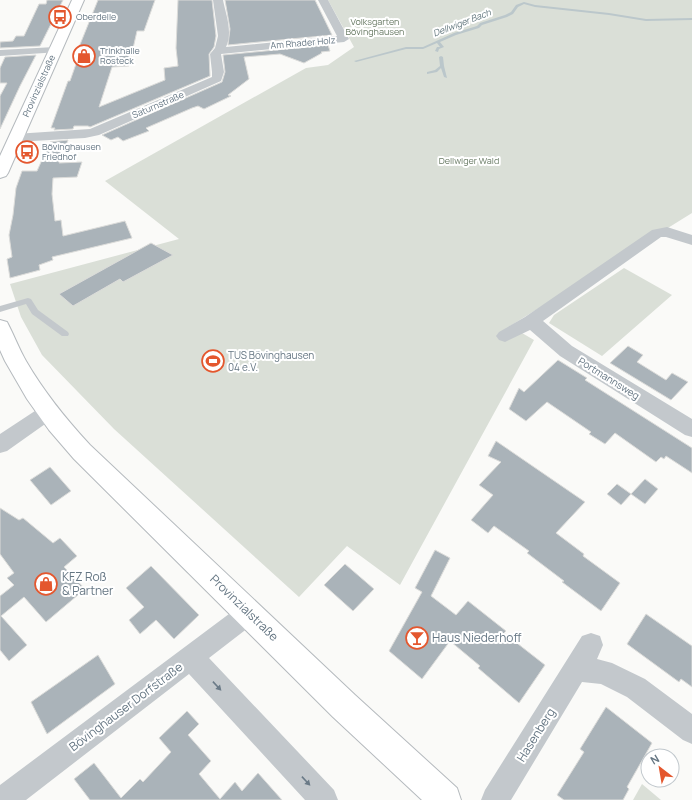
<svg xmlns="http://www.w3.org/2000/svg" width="692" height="800" viewBox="0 0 692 800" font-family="Manrope,sans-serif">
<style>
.green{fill:#dadfd7}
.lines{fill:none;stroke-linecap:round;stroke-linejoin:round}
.stream{fill:#bbc7cb;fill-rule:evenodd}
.building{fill:#aab3b9;stroke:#dcdcda}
.primary-casing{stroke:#b5babe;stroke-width:2}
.lane{fill:#c3c8cc;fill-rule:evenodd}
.street{fill:#c3c8cc;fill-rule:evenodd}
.primary{fill:#fff;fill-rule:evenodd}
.oneway{fill:#6a7a87}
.labels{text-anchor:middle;stroke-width:4;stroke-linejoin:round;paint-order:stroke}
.far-poi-label{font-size:9px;fill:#657683;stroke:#fff;text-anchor:start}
.far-park-label{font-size:9px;fill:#687a64;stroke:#fff}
.far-water-label{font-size:9px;font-style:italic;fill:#60757c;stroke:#fff}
.far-street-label{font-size:9px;fill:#657683;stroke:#fff}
.poi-label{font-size:10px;fill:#657683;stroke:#fff;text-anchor:start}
.street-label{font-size:10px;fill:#657683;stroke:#fff}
.near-poi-label{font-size:12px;fill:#657683;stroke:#fff;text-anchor:start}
.near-street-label{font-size:12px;fill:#657683;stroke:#fff}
</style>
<rect width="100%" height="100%" fill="#fafaf8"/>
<path class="green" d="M328,0H692V213L510,326L534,340L400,585L347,546L299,597L114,429L42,355L21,317L10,284L179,239L105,181L306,68L328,65L354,47Z
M624,268L672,295L602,356L549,323L554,315Z
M642,784L661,800H633Z"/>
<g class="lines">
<path class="stream" d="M524,2L535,5L609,13L646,19L692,18V20L646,21L609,15L535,7L524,4L518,7L513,14L507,17L482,25L479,28L456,35L440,42L444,47L439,49L438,52L435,51L437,47H440L437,43L423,49H406L356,62L354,61L406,47H423L454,33L477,26L480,23L505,15L511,12L516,5Z
M441,56L443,57L444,66L447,78L444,77L441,68L437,72L427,74V72L435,70L440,66L439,57Z"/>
</g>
<path class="building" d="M47,0H63L40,46L0,48V42L13,41L16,36H24L39,4H46Z
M98,0H155L144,31H137L129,66L112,67L99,107L165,80L164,68L178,66L176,48L178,0H212L216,36L214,47L209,54L210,76L90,127L88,126H74L73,129L54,130L55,128H51L60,103L68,81H70L82,47H79Z
M225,0H315L332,35L228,45L230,29Z
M328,45L330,51L321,52L322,53L304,63L280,54L244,57L249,79L228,95L231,96L204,109L198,106L192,108L146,128L149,131L123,141L118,137L111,140L102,135L222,82L225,72L223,55Z
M36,55L20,86L0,129V96L7,83H0V68L5,57Z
M68,140L59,163L82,162L77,177L53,178L52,194L55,221L61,220L63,236L125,221L132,238L52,257L53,260L39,265L40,270L10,278L7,259L12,257L9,235L13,215L16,188L22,171H37L50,142Z
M151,243L173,255L123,282L120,279L73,306L59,294Z
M628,346L643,355L637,362L666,380L672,373L688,382L671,400L610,363Z
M558,360L587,378L585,380L692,448V473L666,456L664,459L661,457L656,462L615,433L605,444L589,434L591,432L547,402L526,421L509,409L519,388L524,392Z
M496,441L585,502L556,533L584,554L583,556L620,583L601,611L562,582L564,581L527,553L529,551L494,526L488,533L471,520L493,495L479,485L501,462L488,456Z
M50,467L71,491L51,505L30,480Z
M645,479L658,489L645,504L631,494Z
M617,484L631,494L621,505L607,494Z
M0,508L19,520L23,518L53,543L60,538L77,556L64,567L85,589L46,622L24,597L1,616L27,645L9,661L0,650V596L14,585L7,578L14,573L0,554Z
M435,550L450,558L431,596L456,615L468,601L506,631L504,633L545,665L519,703L478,668L480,666L450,641L422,679L389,651L422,592L415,588Z
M345,564L374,589L353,611L324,585Z
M151,566L199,615L174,639L156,620L140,634L129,620L144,607L126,588Z
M646,614L692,646V687L681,679L679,682L627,644Z
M98,655L115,684L47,734L31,702Z
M606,707L652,743L627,787L629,789L623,800H564L557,795L584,752L580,749Z
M187,711L199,724L188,735L211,761L199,774L220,799L235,782L242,791L258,773L282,800H90L74,779L94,763L121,798L140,779L143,782L171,752L159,738Z"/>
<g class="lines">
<g class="primary-casing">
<path id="primary" d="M72,0H84L8,173L6,176L0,178V156Z
M0,320L7,322C14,335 19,349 26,361C44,392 66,419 90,445L355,695L457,788L461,800H422L333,717L74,459L49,430L27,399L5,361L0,350Z"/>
</g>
<path class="lane" d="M28,298L31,299L38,310L68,332L69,334L68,336H62L32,314L26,304L0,312V306Z"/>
<path class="street" d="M213,0H223C226,15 233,32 226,47L337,36L318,0H328L349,39L344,42L221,54L224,72L221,81L99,135L85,138L15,142L10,141L9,138L10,135L15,134L90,129L212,77V72L210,54L215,48L218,36Z
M55,47L59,48L60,50L59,52L0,56V50Z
M667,227L692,235V245L666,237H661L543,321L572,346L692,419V437L685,435L560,356L530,330L505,342L499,340L496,336L499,332L525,317L652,230Z
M48,404L55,407L58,412L55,417L7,451L0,453V434L41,407Z
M249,601L257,605L261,613L257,621L209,658L334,790L338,800H305L189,674L26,800H0V785L241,605Z
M591,633L600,636L603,645L597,659L612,663L645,679L692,714V744L683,740L627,697L601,684L582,682L511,800H481L485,790L582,636Z"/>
<use href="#primary" class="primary"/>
</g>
<defs><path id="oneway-solid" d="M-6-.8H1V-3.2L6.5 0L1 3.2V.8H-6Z"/></defs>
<g class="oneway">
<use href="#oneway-solid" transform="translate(217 686) rotate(47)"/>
<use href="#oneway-solid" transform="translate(306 781) rotate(47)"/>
</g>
<defs>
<g id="bus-ring" transform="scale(1.15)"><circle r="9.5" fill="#fff" stroke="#e4572e" stroke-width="1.5"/><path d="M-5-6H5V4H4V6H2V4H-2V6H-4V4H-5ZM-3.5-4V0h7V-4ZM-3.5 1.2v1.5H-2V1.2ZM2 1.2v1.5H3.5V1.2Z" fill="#e4572e"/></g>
<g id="shop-ring" transform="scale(1.15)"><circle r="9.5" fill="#fff" stroke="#e4572e" stroke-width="1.5"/><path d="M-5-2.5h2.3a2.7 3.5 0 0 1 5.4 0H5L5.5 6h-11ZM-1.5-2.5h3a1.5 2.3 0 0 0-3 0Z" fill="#e4572e"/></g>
<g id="stadium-ring" transform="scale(1.15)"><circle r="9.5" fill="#fff" stroke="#e4572e" stroke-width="1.5"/><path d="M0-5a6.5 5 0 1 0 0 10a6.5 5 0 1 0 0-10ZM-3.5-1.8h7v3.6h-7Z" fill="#e4572e"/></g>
<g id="bar-ring" transform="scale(1.15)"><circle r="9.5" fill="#fff" stroke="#e4572e" stroke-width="1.5"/><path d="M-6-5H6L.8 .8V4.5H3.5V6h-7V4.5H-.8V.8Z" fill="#e4572e"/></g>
</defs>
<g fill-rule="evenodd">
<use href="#bus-ring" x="60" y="17"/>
<use href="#shop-ring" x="84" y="56"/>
<use href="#bus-ring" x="27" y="152"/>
<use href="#stadium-ring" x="213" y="361"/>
<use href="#shop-ring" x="46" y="584"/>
<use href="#bar-ring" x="417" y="638"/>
</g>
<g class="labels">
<g class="far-poi-label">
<text x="76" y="20">Oberdelle</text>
<text x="100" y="54">Trinkhalle<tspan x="100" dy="10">Rosteck</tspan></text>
<text x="42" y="150">Bövinghausen<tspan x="42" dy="10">Friedhof</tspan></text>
</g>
<g class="far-park-label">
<text x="375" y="25">Volksgarten<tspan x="375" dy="10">Bövinghausen</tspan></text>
<text x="469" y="164">Dellwiger Wald</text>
</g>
<g class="far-water-label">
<text transform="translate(462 23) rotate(-21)" y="3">Dellwiger Bach</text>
</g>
<g class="far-street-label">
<text transform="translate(303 43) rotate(-5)" y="3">Am Rhader Holz</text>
<text transform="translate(39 86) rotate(-66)" y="3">Provinzialstraße</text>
<text transform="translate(158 105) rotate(-23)" y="3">Saturnstraße</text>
</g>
<g class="poi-label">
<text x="228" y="359">TUS Bövinghausen<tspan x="228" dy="12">04 e.V.</tspan></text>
</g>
<g class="street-label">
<text transform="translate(609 378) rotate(32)" y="4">Portmannsweg</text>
</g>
<g class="near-poi-label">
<text x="62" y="581">KFZ Roß<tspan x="62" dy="14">&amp; Partner</tspan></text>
<text x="432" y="642">Haus Niederhoff</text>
</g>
<g class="near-street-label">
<text transform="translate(244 608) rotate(44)" y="4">Provinzialstraße</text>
<text transform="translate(126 707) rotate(-37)" y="4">Bövinghauser Dorfstraße</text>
<text transform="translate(536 735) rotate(-58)" y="4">Hasenberg</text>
</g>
</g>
<g transform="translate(660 768) rotate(329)"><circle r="19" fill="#ffffff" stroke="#c1c8cd"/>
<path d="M0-3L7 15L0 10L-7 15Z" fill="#e4572e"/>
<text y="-6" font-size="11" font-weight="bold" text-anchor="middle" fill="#657683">N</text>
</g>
</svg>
